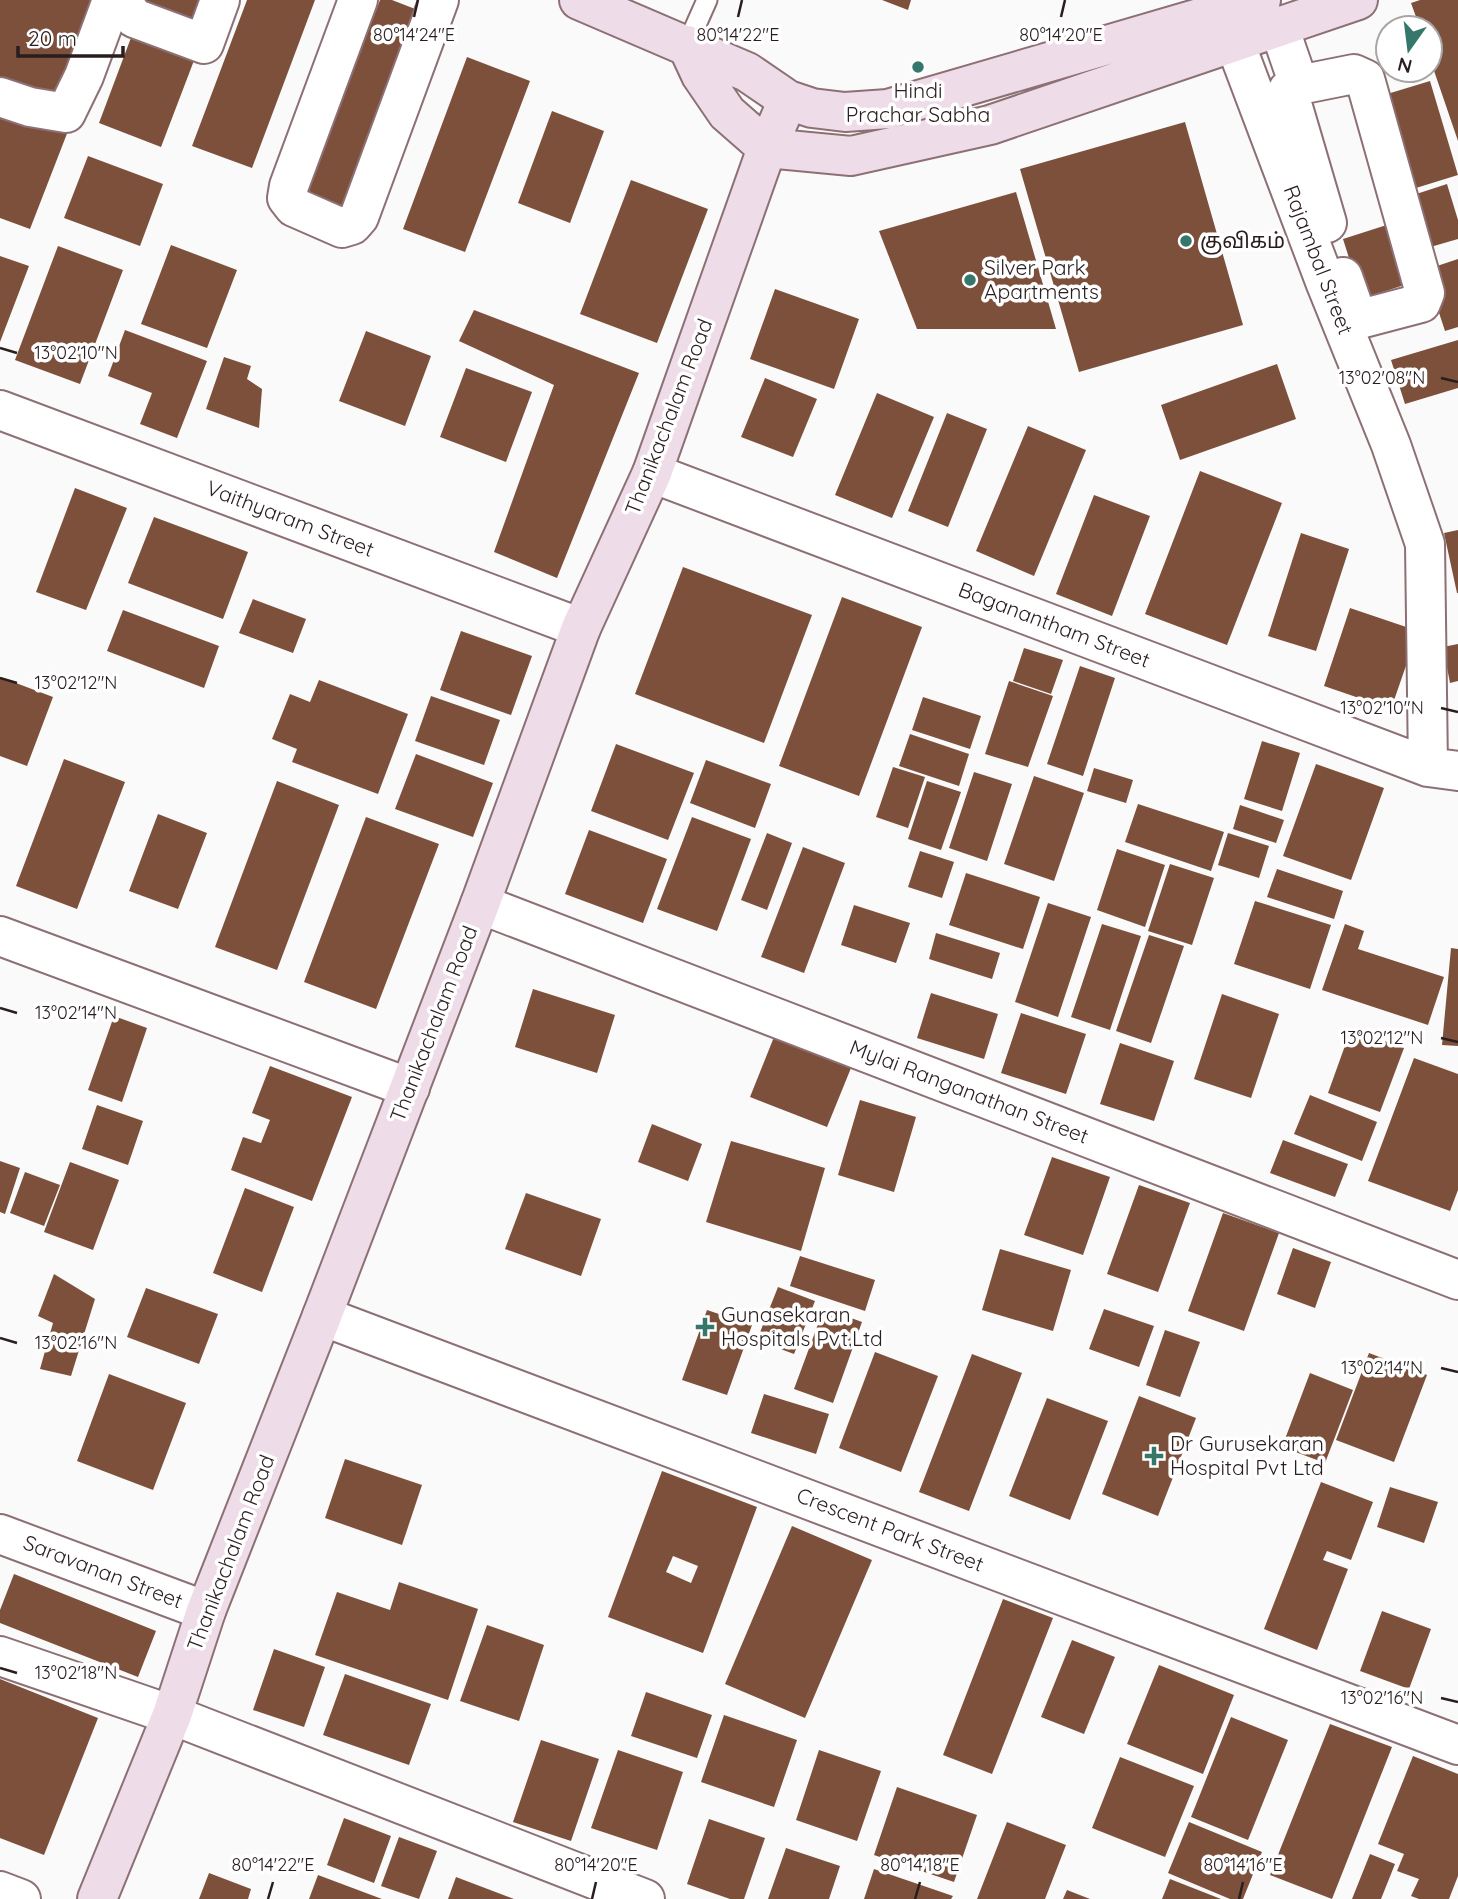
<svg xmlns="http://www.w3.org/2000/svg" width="1458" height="1899" viewBox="0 0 1458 1899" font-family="Quicksand,'Noto Sans Tamil',sans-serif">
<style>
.building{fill:#7d503b;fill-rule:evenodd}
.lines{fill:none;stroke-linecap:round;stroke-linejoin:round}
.lane-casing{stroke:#8d7073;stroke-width:23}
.street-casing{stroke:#8d7073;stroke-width:42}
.secondary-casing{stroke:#8d7073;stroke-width:42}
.lane{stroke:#fff;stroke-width:19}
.street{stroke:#fff;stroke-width:38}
.secondary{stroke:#efdce9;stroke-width:38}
.ticks{fill:none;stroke:#291d1e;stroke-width:2.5}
.poi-dot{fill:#35786b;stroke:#fff;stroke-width:2.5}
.labels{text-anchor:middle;stroke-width:7;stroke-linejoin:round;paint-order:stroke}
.poi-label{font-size:21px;fill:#291d1e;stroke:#fff;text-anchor:start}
.street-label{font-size:21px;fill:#291d1e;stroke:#fff}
.ticks-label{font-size:18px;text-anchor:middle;fill:#291d1e;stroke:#fff;stroke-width:7;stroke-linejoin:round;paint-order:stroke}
</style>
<rect width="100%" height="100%" fill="#fafafa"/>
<path class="building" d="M0,0H103L64,103L0,80Z
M147,0H209L199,28L144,8Z
M247,0H315L252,168L192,146Z
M380,0H392L428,14L354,210L307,192Z
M882,0H911L908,10Z
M1420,0H1458V141L1430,59V28H1420L1411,3Z
M135,27L198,50L161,147L99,123Z
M467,57L530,81L465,252L403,229Z
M1430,81L1458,175L1403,192L1374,98Z
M0,106L68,131L30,229L0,218Z
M552,111L604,131L570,223L518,203Z
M1185,122L1243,325L1079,372L1020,169Z
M88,156L163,184L140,246L64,218Z
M631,180L708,209L657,343L580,314Z
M1447,184L1458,220V239L1420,250L1404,198Z
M1016,192L1056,329H917L879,231Z
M1396,222L1416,281L1362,299L1343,239Z
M171,245L237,270L207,348L141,324Z
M58,246L123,270L80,384L15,360Z
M0,256L29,266L0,342Z
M1458,259V327L1445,331L1425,270Z
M775,289L859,319L834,389L750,359Z
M474,310L639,373L557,578L494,552L554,385L459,341Z
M125,330L207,361L177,438L140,424L152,393L108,376Z
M366,331L431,356L405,426L339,401Z
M1458,340V388L1405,404L1391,360Z
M224,357L251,366L247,379L262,389L259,428L206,409Z
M1277,364L1296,419L1180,460L1161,405Z
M466,368L532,392L506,462L440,437Z
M765,378L817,399L793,457L741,437Z
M877,393L934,417L892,518L835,495Z
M947,413L987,429L948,527L908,511Z
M1028,426L1086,450L1034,576L976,551Z
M1200,471L1282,503L1227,645L1145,614Z
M75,488L127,508L86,610L36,592Z
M1094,495L1150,516L1112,616L1056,594Z
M154,517L248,552L223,619L128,583Z
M1458,530V593H1457L1444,533Z
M1301,533L1349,549L1316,651L1268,636Z
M683,567L812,615L764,743L635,694Z
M842,597L922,627L859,796L779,766Z
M253,599L306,619L293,653L239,633Z
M1350,608L1418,631L1391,709L1324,686Z
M123,610L219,646L204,688L107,651Z
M461,631L532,656L511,715L440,690Z
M1458,644V681L1450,683L1443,647Z
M1024,648L1063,660L1051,694L1013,681Z
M1080,666L1115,678L1083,776L1047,764Z
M0,677L53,697L27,766L0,756Z
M319,680L408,714L378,794L292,762L297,749L272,739L290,694L310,702Z
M1009,681L1053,696L1028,767L985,754Z
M431,696L500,720L484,765L415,741Z
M923,697L981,716L970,749L912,730Z
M910,734L969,754L959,786L899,766Z
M1262,741L1300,753L1282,811L1244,799Z
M616,744L694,773L668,840L591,811Z
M416,754L493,783L473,837L395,809Z
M64,759L125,782L77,909L16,886Z
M706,760L771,784L755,828L690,803Z
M1316,764L1384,788L1351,880L1283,856Z
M893,767L925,777L908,828L876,817Z
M1094,768L1133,780L1126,803L1087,791Z
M974,772L1012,784L987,861L949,848Z
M1034,776L1084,793L1054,881L1004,864Z
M277,781L339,805L277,970L215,947Z
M927,781L961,792L941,850L908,839Z
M1138,804L1224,832L1211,871L1125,842Z
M1240,805L1284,820L1276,843L1233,829Z
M158,814L207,833L178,909L129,891Z
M366,817L439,844L376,1009L304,982Z
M692,817L751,839L717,931L657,909Z
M589,830L667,859L643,923L565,894Z
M767,833L792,843L767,910L741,900Z
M1228,833L1269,846L1259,878L1218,865Z
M803,847L845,863L804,973L761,957Z
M1117,849L1165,865L1145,927L1097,910Z
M920,851L954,862L942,898L908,887Z
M1170,864L1214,878L1192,945L1148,931Z
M1277,869L1343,891L1334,919L1267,897Z
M966,873L1040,897L1023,949L949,925Z
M1255,901L1331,925L1310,989L1234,964Z
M1048,903L1091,917L1058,1017L1015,1002Z
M854,905L910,923L896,963L841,945Z
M1102,924L1141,936L1110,1030L1071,1017Z
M1345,924L1364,931L1358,949L1444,977L1428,1025L1322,990Z
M936,933L1000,953L992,979L929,959Z
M1149,935L1184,946L1151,1043L1116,1031Z
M1451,948L1458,949V1046L1442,1045Z
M533,989L615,1015L597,1073L515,1047Z
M931,993L998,1014L984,1059L917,1038Z
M1222,994L1279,1014L1251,1098L1194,1079Z
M1021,1013L1086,1034L1066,1094L1001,1073Z
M114,1016L147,1028L122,1102L88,1090Z
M1351,1029L1404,1048L1380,1112L1328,1093Z
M774,1037L851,1068L827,1127L750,1097Z
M1120,1043L1174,1061L1154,1121L1100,1104Z
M1414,1058L1458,1074V1190L1450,1211L1368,1181Z
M270,1066L352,1097L312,1201L231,1170L243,1137L261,1143L270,1120L252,1113Z
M1310,1095L1377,1122L1362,1161L1294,1134Z
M860,1100L916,1117L894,1192L838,1175Z
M97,1105L143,1121L128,1165L82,1149Z
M652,1124L702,1144L688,1181L638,1162Z
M1283,1140L1348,1164L1335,1197L1270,1173Z
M731,1141L825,1168L801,1251L706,1222Z
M1052,1157L1110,1177L1083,1255L1024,1235Z
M0,1161L20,1168L5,1214L0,1212Z
M70,1162L119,1180L93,1250L44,1232Z
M25,1172L60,1185L44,1226L10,1213Z
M1139,1185L1190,1203L1158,1292L1107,1274Z
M245,1188L294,1207L262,1292L213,1273Z
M526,1193L601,1219L581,1276L505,1249Z
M1223,1213L1279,1233L1244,1331L1188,1311Z
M1293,1248L1331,1262L1315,1308L1277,1294Z
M1000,1249L1071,1270L1053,1331L982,1310Z
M800,1256L875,1280L865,1311L790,1286Z
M54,1274L95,1299L71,1376L40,1369L53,1323L38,1316Z
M778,1287L815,1301L794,1354L757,1340Z
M146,1288L218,1314L199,1364L127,1337Z
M824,1308L862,1322L833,1403L794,1389Z
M1104,1309L1154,1326L1139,1367L1089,1349Z
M707,1310L752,1325L727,1395L682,1380Z
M1165,1330L1200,1342L1180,1397L1146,1385Z
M875,1352L938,1376L901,1472L839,1448Z
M1369,1353L1427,1375L1394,1462L1336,1440Z
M972,1354L1022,1373L969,1511L919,1492Z
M1310,1373L1353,1390L1325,1463L1282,1447Z
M109,1374L186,1403L153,1490L77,1461Z
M764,1394L829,1414L816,1454L751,1433Z
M1139,1396L1196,1418L1158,1516L1102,1494Z
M1047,1398L1108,1421L1070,1520L1009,1496Z
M345,1459L422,1485L402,1545L325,1518Z
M662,1471L757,1507L703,1653L608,1617ZM673,1556L698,1566L691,1583L666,1572Z
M1321,1482L1373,1502L1351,1560L1327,1551L1323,1560L1348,1569L1317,1650L1264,1629Z
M1390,1487L1438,1502L1424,1543L1377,1527Z
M792,1526L872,1560L805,1718L725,1684Z
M14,1574L156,1631L138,1677L0,1623V1610Z
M399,1582L478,1609L448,1700L315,1655L337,1592L390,1610Z
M1003,1599L1053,1618L992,1774L943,1755Z
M1382,1611L1431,1629L1409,1689L1360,1671Z
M487,1625L544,1645L519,1721L460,1701Z
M1072,1640L1115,1657L1084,1734L1041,1717Z
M274,1649L325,1667L304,1727L253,1710Z
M1159,1665L1234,1695L1203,1774L1127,1744Z
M345,1674L431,1704L409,1765L323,1735Z
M0,1679L98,1718L44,1855L0,1838Z
M646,1692L712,1715L697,1758L631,1736Z
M724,1715L797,1740L774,1807L701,1782Z
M1231,1717L1288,1740L1248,1840L1191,1817Z
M1330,1724L1392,1747L1332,1899L1270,1875Z
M541,1740L599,1759L571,1841L513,1822Z
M618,1750L683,1772L657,1850L591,1828Z
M819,1750L881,1771L857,1841L796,1820Z
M1413,1756L1458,1774V1876L1449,1899H1419L1411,1896L1419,1879L1397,1871L1404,1854L1378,1844Z
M1120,1757L1194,1786L1165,1857L1092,1828Z
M897,1787L977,1815L954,1882L874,1855Z
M344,1818L391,1836L374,1883L327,1865Z
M709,1819L765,1838L744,1899H730L687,1884Z
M1007,1822L1066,1845L1045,1899H977Z
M1189,1822L1262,1852L1243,1899H1230L1168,1873Z
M399,1837L437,1851L419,1899L381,1886Z
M786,1848L840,1866L829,1899H768Z
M1370,1854L1395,1864L1381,1899H1352Z
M874,1869L953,1896L951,1899H864Z
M209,1873L251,1889L248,1899H199Z
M318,1875L382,1899H309Z
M456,1877L514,1899H448Z
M1170,1879L1221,1899H1162Z
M1067,1890L1090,1899H1063Z"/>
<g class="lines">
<g class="lane-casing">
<path id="lane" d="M687,45L707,0"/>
</g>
<g class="street-casing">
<path id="street" d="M121,0L134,18L204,44L220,0
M358,0L289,186L287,198L294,207L342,228L352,225L359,217L439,0
M1279,27L1299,85L1288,90L1327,223
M1235,43L1326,284L1391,445L1425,544L1428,767
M1299,85L1354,74L1365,79L1425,293L1421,303L1364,318L1356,314L1343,277
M0,97L30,107L66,113L84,76L112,0
M0,410L581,628
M652,473L1428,767L1458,771
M480,904L1458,1280
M0,936L410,1088
M322,1316L1458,1745
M0,1534L206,1611
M0,1656L172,1715L645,1899
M0,1891L21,1899"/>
</g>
<g class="secondary-casing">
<path id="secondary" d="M579,0L747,72L788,100L812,108L845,112L888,109L1261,0
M687,45L701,75L727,113L767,148
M767,148L851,156L990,125L1358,0
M97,1899L172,1715L206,1611L322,1316L480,904L581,628L652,473L767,148L788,100"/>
</g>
<use href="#lane" class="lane"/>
<use href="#street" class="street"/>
<use href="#secondary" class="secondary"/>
</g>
<path class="ticks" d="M414,17L418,0M738,17L742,0M1061,17L1065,0M0,348L17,353M1441,378L1458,382M0,678L17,683M1441,708L1458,712M0,1008L17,1013M1441,1038L1458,1042M0,1338L17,1343M1441,1368L1458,1372M0,1668L17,1673M1441,1698L1458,1702M268,1899L273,1882M592,1899L596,1882M915,1899L920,1882M1239,1899L1243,1882"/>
<g class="poi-dot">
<circle cx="918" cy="67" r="7"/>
<circle cx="1186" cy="241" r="7"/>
<circle cx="970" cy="280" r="7"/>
<path d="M701.5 1316.5h7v7h7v7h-7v7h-7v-7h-7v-7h7z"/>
<path d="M1150.5 1445.5h7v7h7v7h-7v7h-7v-7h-7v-7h7z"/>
</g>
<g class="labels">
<g class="poi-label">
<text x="918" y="98" text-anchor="middle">Hindi<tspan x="918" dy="24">Prachar Sabha</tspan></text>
<text x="1200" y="248">குவிகம்</text>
<text x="984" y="275">Silver Park<tspan x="984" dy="24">Apartments</tspan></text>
<text x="721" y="1322">Gunasekaran<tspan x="721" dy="24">Hospitals Pvt.Ltd</tspan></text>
<text x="1170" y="1451">Dr Gurusekaran<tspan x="1170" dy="24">Hospital Pvt Ltd</tspan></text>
</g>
<g class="street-label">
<text transform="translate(1318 260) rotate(69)" y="7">Rajambal Street</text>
<text transform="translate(669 417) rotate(-69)" y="7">Thanikachalam Road</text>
<text transform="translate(290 519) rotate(21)" y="7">Vaithyaram Street</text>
<text transform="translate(1054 625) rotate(21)" y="7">Baganantham Street</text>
<text transform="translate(434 1024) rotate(-69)" y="7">Thanikachalam Road</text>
<text transform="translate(969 1092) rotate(21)" y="7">Mylai Ranganathan Street</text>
<text transform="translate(890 1530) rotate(21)" y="7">Crescent Park Street</text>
<text transform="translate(231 1553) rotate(-69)" y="7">Thanikachalam Road</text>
<text transform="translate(103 1572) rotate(21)" y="7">Saravanan Street</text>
</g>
</g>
<g class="ticks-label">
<text x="414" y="41">80°14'24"E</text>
<text x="738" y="41">80°14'22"E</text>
<text x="1061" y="41">80°14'20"E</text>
<text x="76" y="359">13°02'10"N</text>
<text x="1382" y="384">13°02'08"N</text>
<text x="76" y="689">13°02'12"N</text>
<text x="1382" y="714">13°02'10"N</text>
<text x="76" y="1019">13°02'14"N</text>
<text x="1382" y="1044">13°02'12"N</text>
<text x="76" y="1349">13°02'16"N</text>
<text x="1382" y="1374">13°02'14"N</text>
<text x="76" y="1679">13°02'18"N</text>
<text x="1382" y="1704">13°02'16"N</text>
<text x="273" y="1871">80°14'22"E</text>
<text x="596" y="1871">80°14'20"E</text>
<text x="920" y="1871">80°14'18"E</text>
<text x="1243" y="1871">80°14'16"E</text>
</g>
<g transform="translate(1409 49) rotate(194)"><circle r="33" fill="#ffffff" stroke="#a9a5a5" stroke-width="2"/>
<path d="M0-5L12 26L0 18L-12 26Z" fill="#35786b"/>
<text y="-10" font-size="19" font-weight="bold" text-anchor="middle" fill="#291d1e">N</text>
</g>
<path d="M18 46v10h105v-10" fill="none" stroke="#291d1e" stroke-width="3.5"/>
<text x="28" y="46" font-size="21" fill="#291d1e" stroke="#ffffff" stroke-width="5" paint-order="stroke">20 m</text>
</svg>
